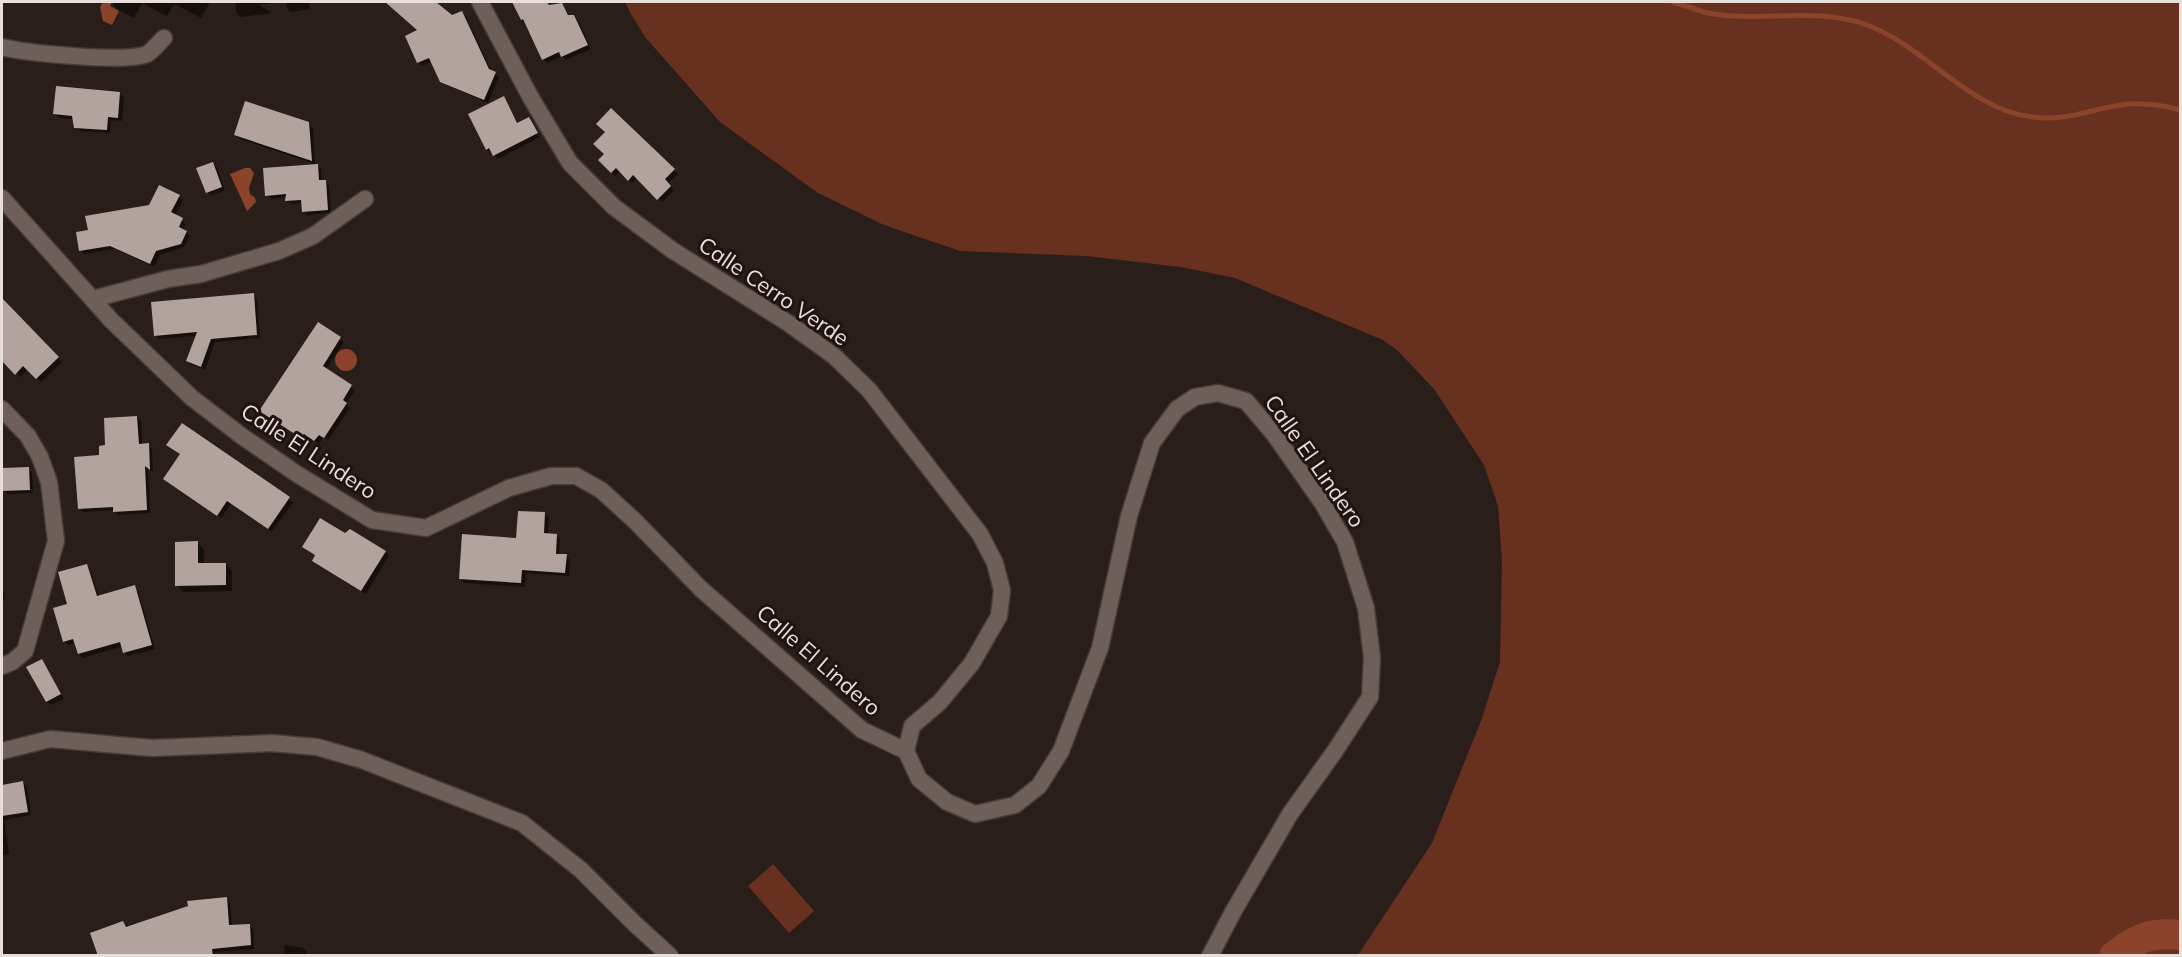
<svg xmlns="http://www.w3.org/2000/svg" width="2182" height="957" viewBox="0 0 2182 957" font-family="Mulish,sans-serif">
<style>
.green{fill:#68301e}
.water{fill:#8c432c}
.shadow{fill:#0007}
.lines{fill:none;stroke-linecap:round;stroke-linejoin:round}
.stream{stroke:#8c432c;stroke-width:5}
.river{stroke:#8c432c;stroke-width:30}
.building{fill:#b3a39e}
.minor-casing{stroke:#453c39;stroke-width:19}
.minor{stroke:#6e5f5a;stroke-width:16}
.labels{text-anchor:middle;stroke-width:6;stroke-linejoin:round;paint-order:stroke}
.street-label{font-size:22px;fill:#e8dfdc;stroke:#201411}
</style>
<rect width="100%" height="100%" fill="#2a1e1a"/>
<path class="green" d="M625,2H2180V955H1358L1432,843L1481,721L1500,662L1502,560L1498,506L1484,465L1434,389L1397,350L1383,340L1235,278L1181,267L1086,256L960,251L884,225L818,193L720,122L645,37L631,14Z
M773,864L814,911L789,933L748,886Z"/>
<path class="water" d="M103,2H112L110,6L119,11L112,25L103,21L100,7Z
M245,168H250L254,173L249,188L250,194L255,198L256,202L247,211L230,174Z
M335 360a11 11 0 1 1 22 0a11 11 0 1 1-22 0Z"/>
<path class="shadow" d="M115,2H210L201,18L174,4L167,16L142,3L134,18L117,9L113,5Z
M235,2H279L259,5L272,13L241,17L237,14Z
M286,2H309L310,9L291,12L287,8Z
M386,2H434L452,17L462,13L466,16L491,71L499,77L488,103L446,85L441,81L433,61L422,66L419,62L420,31Z
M514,2H548L550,6L562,5L570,16H574L578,20L591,49L566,60L562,56L547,63L543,59Z
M120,94L124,98L122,121L111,120L110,133L80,131L76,127L74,119L59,118L55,114Z
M503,98L519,124L529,119L540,137L498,159L487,149Z
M611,110L678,174L667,184L674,190L662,202L637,178L632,183L620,171L615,176L600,160L606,154L607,133Z
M309,124L313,128L315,164L240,139L236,135Z
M213,163L217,167L225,190L211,196L207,192Z
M317,165L321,169L322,181L329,185L331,213L307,215L303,211V203L291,204L287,200V197L271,199L267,195Z
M179,196L183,200L175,216L186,224L182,230L190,236L184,247L160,255L154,267L115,249L84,254L80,250L90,231Z
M253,295L257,299L260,338L215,342L205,370L192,365L188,361L197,336L159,339L156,335Z
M5,304L62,362L41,382L28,369L20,377L2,359V307Z
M318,324L344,342L326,370L355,390L346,404L350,408L328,440L323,437L319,444L308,437L305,441L265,415Z
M137,417L141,421L142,445H148L152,449L153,472L148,468L150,513L118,515L114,510L83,512L79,508L101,457L107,447Z
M182,425L293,502L272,532L231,504L221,518L169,483L182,455Z
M28,469L32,473L33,493L7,494L4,490L2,470Z
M545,514L549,518L548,535H556L560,539L559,555L566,556L570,560L569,576L526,573L525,587L464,583L461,579L518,539Z
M345,535L385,552L389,556L366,594L317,564Z
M197,543L204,549V565L226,564L232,571V591L183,592L177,585Z
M86,565L90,569L99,597L134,587L138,591L155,649L128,656L125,653L123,646L83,658L79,654L76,643L68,645L64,641L69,605Z
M2,590L5,594L2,610Z
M42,660L64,699L51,705L47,702Z
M23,783L27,787L31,815L4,820L9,854L2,856V786Z
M226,899L230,903L232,927L249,925L253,929L254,949L215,952V956H99L123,923L127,927Z
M285,945L304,948L307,952V956H283Z"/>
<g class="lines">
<path class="stream" d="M1673,2C1684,5 1696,10 1708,13C1759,23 1816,6 1867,25C1926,47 1968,109 2032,117C2066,122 2094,108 2127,104C2146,103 2162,105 2180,110"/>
<path class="river" d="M2114,956C2137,938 2151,932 2180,935"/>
</g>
<path class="building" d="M385,2H436L452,15L462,11L489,69L496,72L484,100L440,82L429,58L417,63L405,36L417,30Z
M512,2H547L549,5L562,3L568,15H574L588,45L561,57L559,52L542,60L523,19L521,20Z
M56,86L120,92L118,118L108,117L107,130L74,128L72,116L53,114Z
M504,96L517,123L529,117L538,133L493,156L489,148L486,150L468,114Z
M245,101L309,122L312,161L234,135Z
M611,108L675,169L665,179L671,186L657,200L633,175L628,181L616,168L611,173L598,160L604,154L593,144L605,132L596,124Z
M213,162L222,187L206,193L196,168Z
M318,164L319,180H326L328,210L302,212L301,200L285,201L286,194L265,196L263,168Z
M159,185L180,195L171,212L183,218L179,227L187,231L181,244L156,251L150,264L110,246L79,251L76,232L88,230L85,216L149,205Z
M254,293L257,335L211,339L201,367L186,361L197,332L154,336L151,302Z
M2,298L59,357L36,379L23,366L15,375L2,361Z
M318,322L341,337L323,366L352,385L343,400L347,403L324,438L319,435L314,441L304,434L301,438L259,411Z
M137,416L139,444L149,443L150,470L145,466L147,510L113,512V507L78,509L74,457L99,455V446L105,445L104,418Z
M182,423L290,497L268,529L227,501L217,516L163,479L180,454L166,445Z
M29,467L30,490L2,491V468Z
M518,511L545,512L544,533L557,534L556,554H567L565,573L522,570L521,583L459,579L462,534L516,538Z
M320,518L345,533L350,529L386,551L361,591L312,561L315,555L302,547Z
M198,541V563H226V585L175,586V542Z
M87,564L97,596L135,585L152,645L123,653L120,642L78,654L73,639L63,642L53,608L67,604L58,572Z
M42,659L61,694L46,702L26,667Z
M23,781L28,812L2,816V785Z
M227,897L229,925L250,924L251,945L212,949L213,956H98L90,933L123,921L126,927L188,906L187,901Z"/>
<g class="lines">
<g class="minor-casing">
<path id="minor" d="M480,2L531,98L570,163L614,207L672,250L788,323L834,356L869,390L980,534L995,563L1002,590L999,616L972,663L940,702L912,726L906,751
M2,47C25,53 127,63 147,54C153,51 159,42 164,38
M2,198L111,320L192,398L243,437L297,474L372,520L426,528L509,488L551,476H576L601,490L635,521L701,589L862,730L906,751L919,779L947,802L975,814L1015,805L1039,786L1061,751L1100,648L1129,516L1152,443L1177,409L1195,397L1218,393L1246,401L1274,434L1323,504L1345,542L1366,608L1372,658L1370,697L1335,751L1290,814L1233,912L1210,956
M93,299L168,279L201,274L279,251L313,236L365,199
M2,409L28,436L40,457L49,482L56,541L25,651L12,662L2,666
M2,751L50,739L152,748L272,743L317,747L362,760L522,823L581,870L635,924L670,956"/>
</g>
<use href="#minor" class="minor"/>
</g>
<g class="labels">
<g class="street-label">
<text transform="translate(774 291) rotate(34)" y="8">Calle Cerro Verde</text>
<text transform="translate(309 451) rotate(33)" y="8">Calle El Lindero</text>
<text transform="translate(1315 461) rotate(55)" y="8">Calle El Lindero</text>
<text transform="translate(819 660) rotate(41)" y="8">Calle El Lindero</text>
</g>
</g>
<rect width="2182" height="957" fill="none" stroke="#e8dfdc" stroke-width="6"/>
</svg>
